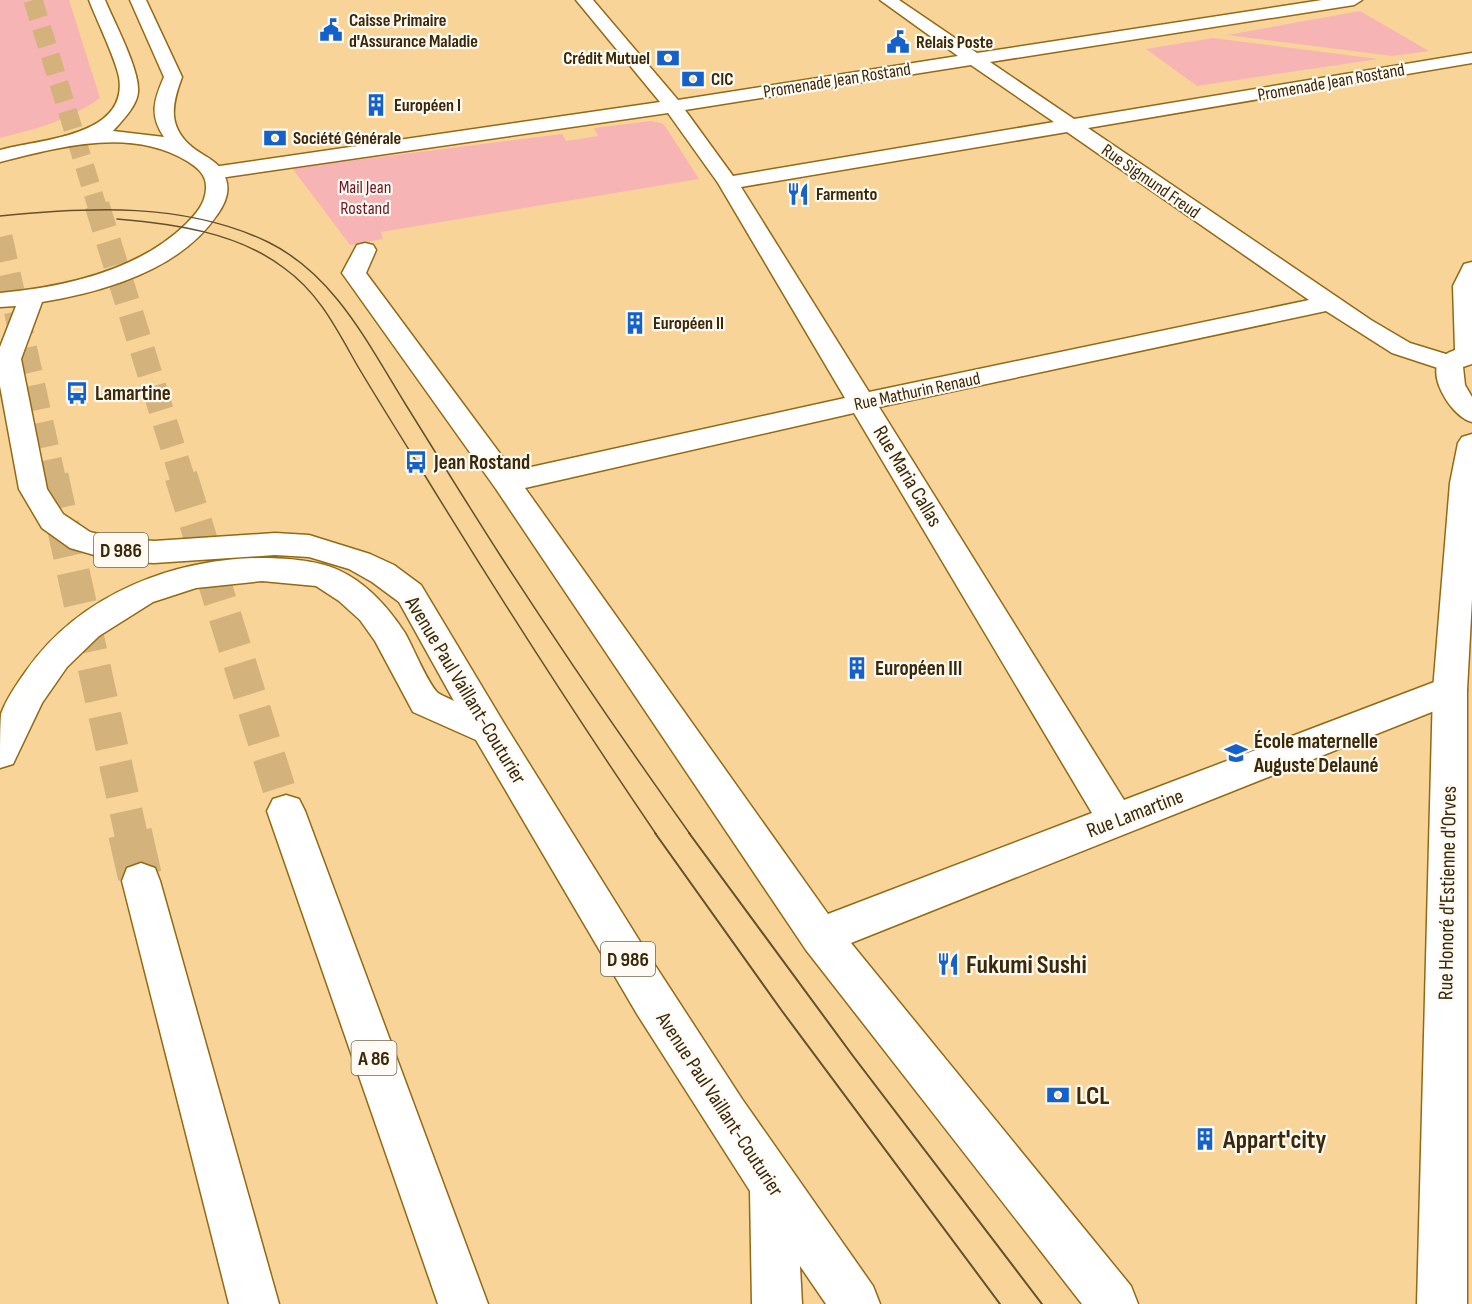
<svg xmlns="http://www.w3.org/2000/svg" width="1472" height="1304" viewBox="0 0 1472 1304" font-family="'Sofia Sans Condensed',sans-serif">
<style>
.green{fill:#f7b4b4}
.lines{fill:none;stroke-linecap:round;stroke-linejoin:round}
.highway-tunnel-far3{stroke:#d3b27c;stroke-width:19;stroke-dasharray:19 10;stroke-linecap:butt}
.highway-tunnel-far2{stroke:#d3b27c;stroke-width:25;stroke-dasharray:25 13;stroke-linecap:butt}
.highway-tunnel-far1{stroke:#d3b27c;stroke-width:33;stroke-dasharray:33 16;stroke-linecap:butt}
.highway-tunnel{stroke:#d3b27c;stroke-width:44;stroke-dasharray:44 22;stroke-linecap:butt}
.street-casing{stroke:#936914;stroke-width:3}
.secondary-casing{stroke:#936914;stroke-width:3}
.primary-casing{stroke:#936914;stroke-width:3}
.highway-casing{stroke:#936914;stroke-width:3}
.street{fill:#fff;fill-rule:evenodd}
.secondary{fill:#fff;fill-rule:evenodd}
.primary{fill:#fff;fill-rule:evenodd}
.highway{fill:#fff;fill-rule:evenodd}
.tram-far1{stroke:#665029;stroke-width:1.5}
.tram{stroke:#665029;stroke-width:2}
.labels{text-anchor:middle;stroke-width:4.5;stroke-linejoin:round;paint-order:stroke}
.far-poi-label{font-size:18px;font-weight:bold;fill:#3a2807;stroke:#fffaf3;text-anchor:start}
.far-street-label{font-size:18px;fill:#3a2807;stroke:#fffaf3}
.far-park-label{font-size:18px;fill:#6b1722;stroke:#fffaf3}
.shield{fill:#fffaf3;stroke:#75674e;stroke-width:1.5}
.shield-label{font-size:20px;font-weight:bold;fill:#3a2807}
.poi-label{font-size:21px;font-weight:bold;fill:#3a2807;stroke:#fffaf3;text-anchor:start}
.street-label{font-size:21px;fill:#3a2807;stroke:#fffaf3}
.near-poi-label{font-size:26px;font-weight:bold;fill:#3a2807;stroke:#fffaf3;text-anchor:start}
</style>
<rect width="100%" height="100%" fill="#f9d499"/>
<path class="green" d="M0,0H69L100,98C70,120 36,129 0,138Z
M1360,11L1429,51L1392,56L1227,35Z
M1213,38L1378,59L1197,86L1146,49Z
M651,121L661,123L665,126L699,179L381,232L383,239L350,245L292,168L562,134L566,141L598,136L594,128Z"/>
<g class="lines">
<path class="highway-tunnel-far3" d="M33,0L97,206"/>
<path class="highway-tunnel-far2" d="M97,205L182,477
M0,237L53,477"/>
<path class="highway-tunnel-far1" d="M52,476L131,834
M181,476L286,811"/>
<path class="highway-tunnel" d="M130,833L141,881"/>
<g class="street-casing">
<path id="street" d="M576,0H593L678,100L958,56L880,0H899L977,53L1322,0H1362L1354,5L990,62L1074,119L1472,53V63L1088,128L1371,320L1410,343L1459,358L1463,364L1459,370L1450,372L1392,353L1326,311L879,407L1124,800L1450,676L1462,680L1467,690L1462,700L851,943L1131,1286L1138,1304H1082L806,950L496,489L342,273L357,245L365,243L373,245L376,250L366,273L513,471L845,398L718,183L668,113L213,179L206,177L203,173L206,169L213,167L660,102ZM971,65L1054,122L733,176L685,110ZM1067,132L1309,300L869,392L741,187ZM854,413L1092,813L828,914L525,488Z"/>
</g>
<g class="secondary-casing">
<path id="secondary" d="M1472,262V364L1463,367L1465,385L1472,397V422C1454,417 1432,385 1437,365C1439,357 1449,352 1455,350L1453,286L1464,264Z
M1472,434V599L1467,690V1304H1417L1433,690L1450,483L1458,443L1462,437Z"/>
</g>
<g class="primary-casing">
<path id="primary" d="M89,0H105C114,22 140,70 138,92C137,106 122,121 113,131L164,137C149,115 154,100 164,77L130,0H146L182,77C172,104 167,126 192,147C204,157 219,160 225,177C231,190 225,204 217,215C180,270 103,292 42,302L21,359L47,489L63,514L90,532L115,538L154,541L275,533L309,535L370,554L394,565L421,585L505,725L649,956L742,1099L873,1286L880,1304H826L800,1266L802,1304H752L750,1191L637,1014L476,740L413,712L375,641L360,620L339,601L316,586L262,581L196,588L153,602L99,636L67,667L42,703L13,764L0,768C0,753 0,727 1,714C6,699 17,684 26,671C81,593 176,557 269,558C295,559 325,561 348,575C372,589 390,610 405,633C413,647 428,684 438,693C442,696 449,698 454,701L399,602L372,582L349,569L309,557L275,555L154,563L115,561L70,548L42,528L19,489L0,386V347L16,306L0,307V293C64,287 138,271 186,224C196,214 205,204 206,189C207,175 198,168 187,161C130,127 60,147 0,162V150C39,139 129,137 119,77C115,57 97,21 89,0Z"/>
</g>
<g class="highway-casing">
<path id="highway" d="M286,795L299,799L305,811L488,1304H438L267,811L273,799Z
M141,863L155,868L160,881L279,1304H229L122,881L127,868Z"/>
</g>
<use href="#street" class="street"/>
<use href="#secondary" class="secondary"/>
<use href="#primary" class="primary"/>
<use href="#highway" class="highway"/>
<path class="tram-far1" d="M0,216C89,207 185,202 268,242C335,275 368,344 406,405C437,455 468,505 500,555C561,649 625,743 690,834
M117,219C174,224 237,232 284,268C319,293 336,328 357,365C376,397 396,429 416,461C493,587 573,712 656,834"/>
<path class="tram" d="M655,833L782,1011L1000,1304
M689,833L853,1056L1042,1304"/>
</g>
<defs>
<g id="civic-bare" transform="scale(1.8)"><path d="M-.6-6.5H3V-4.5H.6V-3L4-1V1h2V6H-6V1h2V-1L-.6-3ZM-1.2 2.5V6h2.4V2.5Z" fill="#1561cb" stroke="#fffaf3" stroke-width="2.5" paint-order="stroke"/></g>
<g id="bank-bare" transform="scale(1.8)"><path d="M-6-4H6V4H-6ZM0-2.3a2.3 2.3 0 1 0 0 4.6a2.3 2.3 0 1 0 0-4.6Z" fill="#1561cb" stroke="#fffaf3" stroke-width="2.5" paint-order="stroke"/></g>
<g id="building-bare" transform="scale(1.8)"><path d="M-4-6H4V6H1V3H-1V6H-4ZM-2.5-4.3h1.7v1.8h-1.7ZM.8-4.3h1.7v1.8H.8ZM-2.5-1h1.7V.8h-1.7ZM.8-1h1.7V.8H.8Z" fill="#1561cb" stroke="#fffaf3" stroke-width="2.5" paint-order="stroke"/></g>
<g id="restaurant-bare" transform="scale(1.8)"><path d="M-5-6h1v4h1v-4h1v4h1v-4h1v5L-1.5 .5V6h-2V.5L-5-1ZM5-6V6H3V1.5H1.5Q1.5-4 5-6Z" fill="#1561cb" stroke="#fffaf3" stroke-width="2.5" paint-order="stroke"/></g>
<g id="bus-bare" transform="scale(1.8)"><path d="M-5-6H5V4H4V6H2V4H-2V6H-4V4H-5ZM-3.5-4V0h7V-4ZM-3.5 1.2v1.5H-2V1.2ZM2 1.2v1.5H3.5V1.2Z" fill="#1561cb" stroke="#fffaf3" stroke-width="2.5" paint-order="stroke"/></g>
<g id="school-bare" transform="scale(1.8)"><path d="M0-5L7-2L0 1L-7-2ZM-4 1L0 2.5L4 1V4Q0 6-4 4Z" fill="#1561cb" stroke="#fffaf3" stroke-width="2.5" paint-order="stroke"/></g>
</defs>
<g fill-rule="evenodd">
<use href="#civic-bare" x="331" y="30"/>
<use href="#civic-bare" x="898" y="42"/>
<use href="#bank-bare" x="668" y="58"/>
<use href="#bank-bare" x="693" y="79"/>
<use href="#building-bare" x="376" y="105"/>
<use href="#bank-bare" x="275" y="138"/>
<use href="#restaurant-bare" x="798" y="194"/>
<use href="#building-bare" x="635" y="323"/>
<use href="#bus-bare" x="77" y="393"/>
<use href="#bus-bare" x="416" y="462"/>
<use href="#building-bare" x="857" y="668"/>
<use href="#school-bare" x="1236" y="753"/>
<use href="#restaurant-bare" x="948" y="964"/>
<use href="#bank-bare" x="1058" y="1095"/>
<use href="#building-bare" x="1205" y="1139"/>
</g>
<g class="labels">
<g class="far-poi-label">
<text x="349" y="26">Caisse Primaire<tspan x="349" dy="21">d'Assurance Maladie</tspan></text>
<text x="916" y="48">Relais Poste</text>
<text x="650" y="64" text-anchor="end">Crédit Mutuel</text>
<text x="711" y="85">CIC</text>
<text x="394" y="111">Européen I</text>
<text x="293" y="144">Société Générale</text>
<text x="816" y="200">Farmento</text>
<text x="653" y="329">Européen II</text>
</g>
<g class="far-street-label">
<text transform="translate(837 80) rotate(-9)" y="6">Promenade Jean Rostand</text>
<text transform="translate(1331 82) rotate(-10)" y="6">Promenade Jean Rostand</text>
<text transform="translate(1151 181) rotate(35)" y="6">Rue Sigmund Freud</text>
<text transform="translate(917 391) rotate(-12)" y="6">Rue Mathurin Renaud</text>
</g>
<g class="far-park-label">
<text x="365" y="193">Mail Jean<tspan x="365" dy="21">Rostand</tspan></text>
</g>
<g class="shield">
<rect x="94" y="533" width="54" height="34" rx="4.5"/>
<rect x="601" y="942" width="54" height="34" rx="4.5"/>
<rect x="351.5" y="1041" width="45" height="34" rx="4.5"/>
</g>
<g class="shield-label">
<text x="121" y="557">D 986</text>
<text x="628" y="966">D 986</text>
<text x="374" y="1065">A 86</text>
</g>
<g class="poi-label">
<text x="95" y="400">Lamartine</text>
<text x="434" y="469">Jean Rostand</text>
<text x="875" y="675">Européen III</text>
<text x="1254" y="748">École maternelle<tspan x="1254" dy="24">Auguste Delauné</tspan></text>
</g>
<g class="street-label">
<text transform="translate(908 476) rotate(59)" y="7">Rue Maria Callas</text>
<text transform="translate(466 690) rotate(59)" y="7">Avenue Paul Vaillant-Couturier</text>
<text transform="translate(1135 813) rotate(-21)" y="7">Rue Lamartine</text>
<text transform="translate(1447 893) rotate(-89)" y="7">Rue Honoré d'Estienne d'Orves</text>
<text transform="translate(720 1104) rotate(57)" y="7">Avenue Paul Vaillant-Couturier</text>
</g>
<g class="near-poi-label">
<text x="966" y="973">Fukumi Sushi</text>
<text x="1076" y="1104">LCL</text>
<text x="1223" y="1148">Appart'city</text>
</g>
</g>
</svg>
